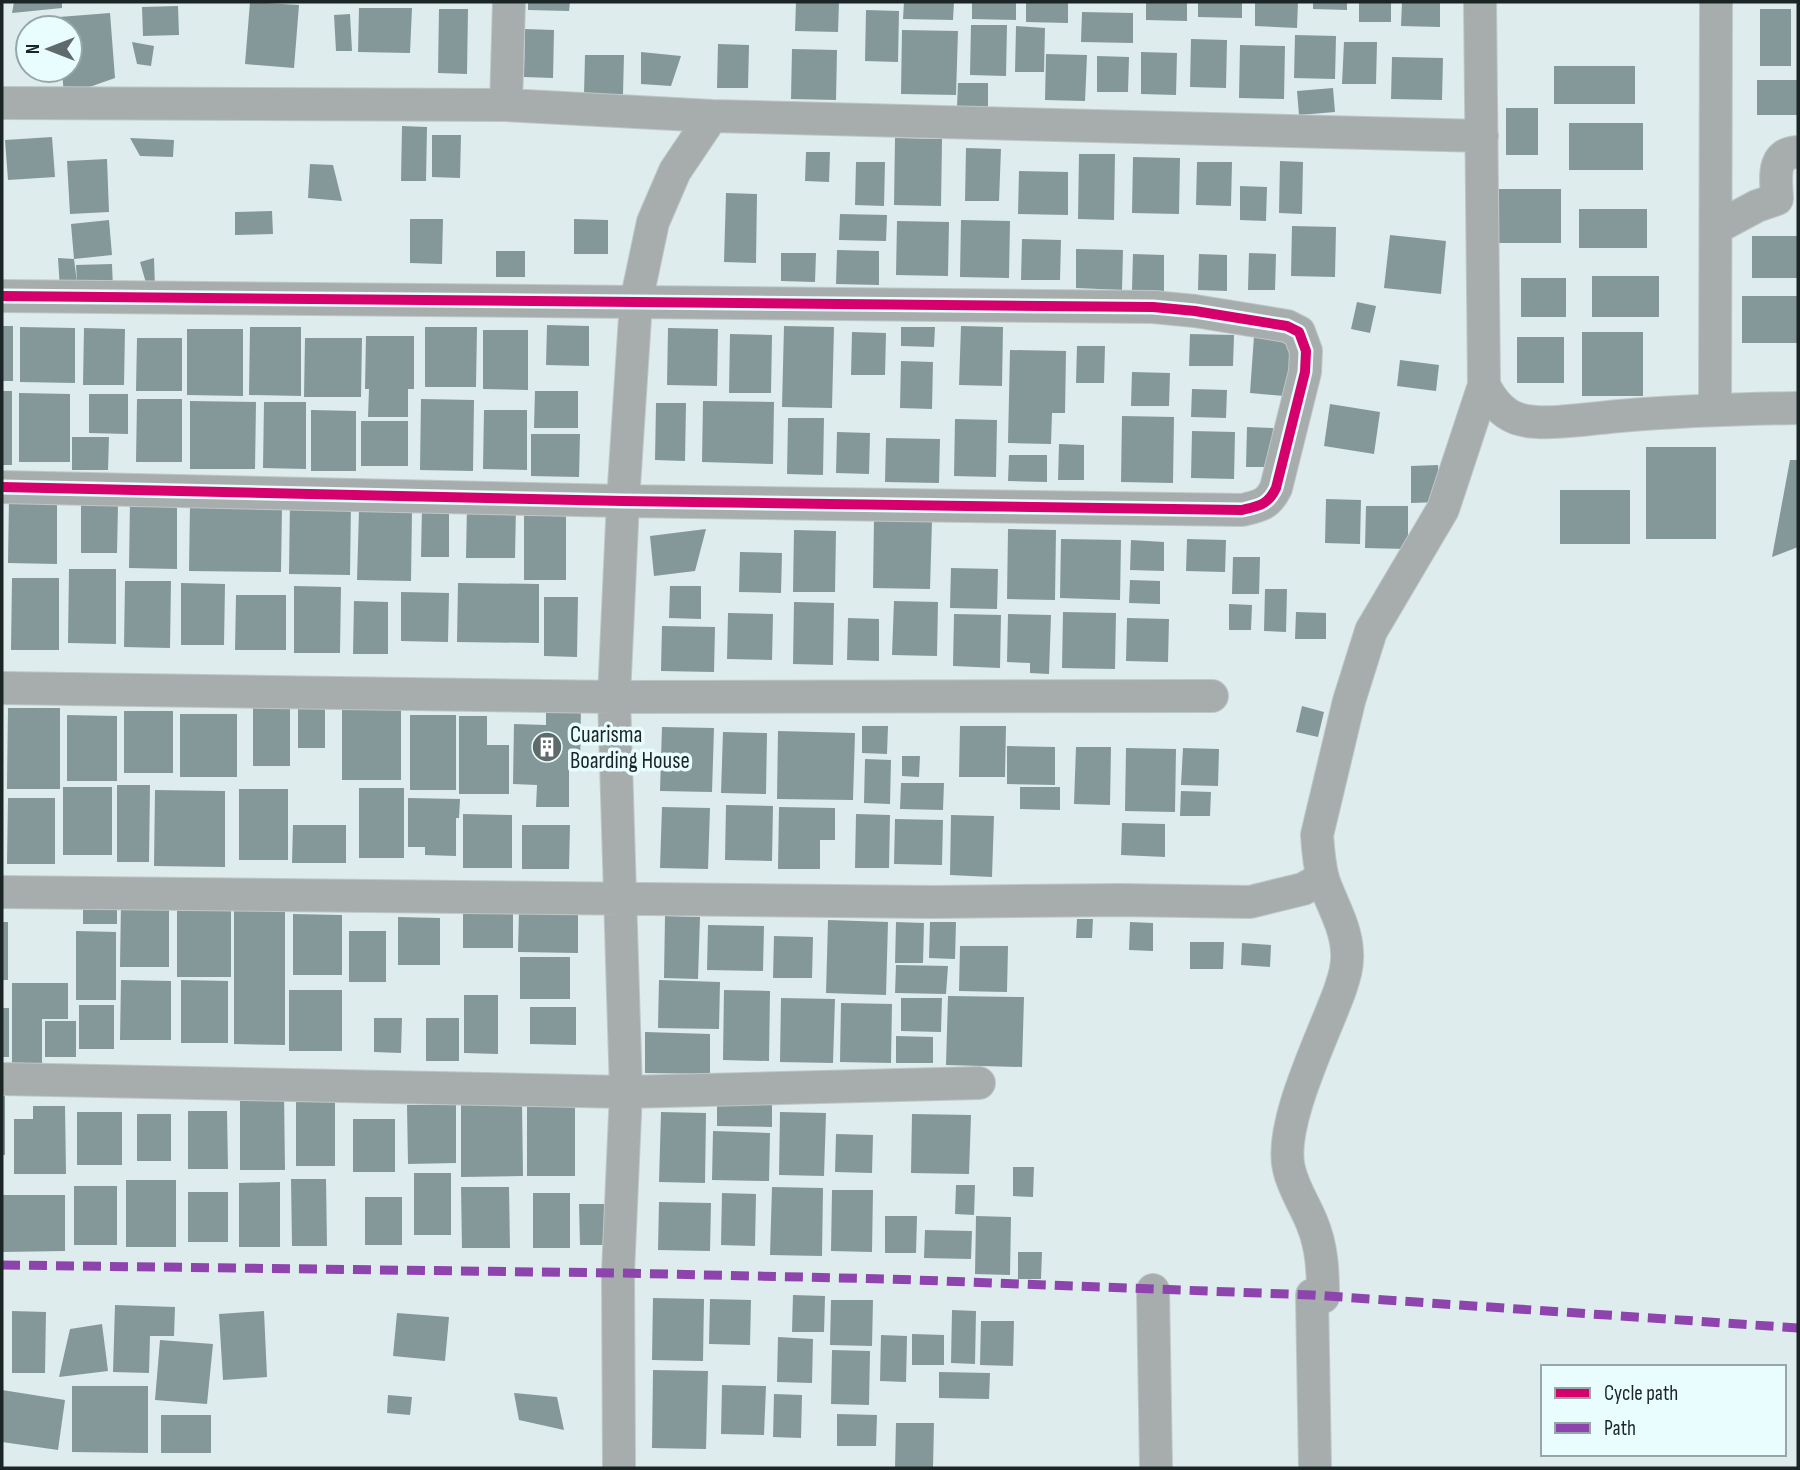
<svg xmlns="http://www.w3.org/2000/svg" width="1800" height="1470" viewBox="0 0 1800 1470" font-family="'Sofia Sans Condensed',sans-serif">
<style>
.building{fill:#84989a}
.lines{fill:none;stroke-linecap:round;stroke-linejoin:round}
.street-casing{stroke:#bdc7c7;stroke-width:34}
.street{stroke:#a7adad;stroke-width:32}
.quiet{stroke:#8e44ad;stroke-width:9;stroke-dasharray:18 9;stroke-linecap:butt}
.cycleway-casing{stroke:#e9fdff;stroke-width:15}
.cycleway{stroke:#d6006c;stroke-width:10}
.labels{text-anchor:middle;stroke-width:7;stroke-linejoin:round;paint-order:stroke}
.poi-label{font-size:23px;fill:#1b2525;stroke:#e9fdff;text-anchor:start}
</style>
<rect width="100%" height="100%" fill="#deeced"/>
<path class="building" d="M14,2H62V8L12,13Z
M250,2L299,5L294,68L245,64Z
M528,2H570L569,11L528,10Z
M796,2H839L838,32L795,31Z
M904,2H954L953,20L903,19Z
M972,2H1016V20L972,19Z
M1026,2H1068V23L1026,22Z
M1146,2H1187V21L1146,20Z
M1198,2H1242V18L1198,17Z
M1255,2H1298L1297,28L1255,26Z
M1313,2H1347V10L1313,9Z
M1359,2H1391V22H1359Z
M1402,2H1440V27L1401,26Z
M178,6L179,35L143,36L142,7Z
M359,8H412L410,53L358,52Z
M439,9H468L467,74L438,73Z
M1760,9H1791V66H1760Z
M866,10L899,11L898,62L865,61Z
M1082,12L1133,13V43L1081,42Z
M110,13L115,78L64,96L62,70H70V28H59V17Z
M350,14L352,51H336L334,15Z
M971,25H1007L1006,76L970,75Z
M1016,26L1045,28L1044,72H1015Z
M525,29L554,30L553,78L524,77Z
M902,30L958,31L956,95L901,94Z
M1295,35L1336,36L1335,79L1294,78Z
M1191,39L1227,40L1226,88L1190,87Z
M132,42L154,46L151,66L137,64Z
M1344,42H1377L1376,84H1342Z
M718,44L749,45L748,88H717Z
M1240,45L1285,46L1284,99L1239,98Z
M792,49L837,50L836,100L791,99Z
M641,52L681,56L671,86L641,84Z
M1141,52L1177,53L1176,95L1141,94Z
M1046,54L1087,55L1085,101L1045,100Z
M585,55H624L623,94H584Z
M1097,56L1129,57L1128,92H1097Z
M1392,57L1443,58L1442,100L1391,99Z
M1554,66H1635V104H1554Z
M1757,80H1798V115H1757Z
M958,83H988V108L957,107Z
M1333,88L1335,112L1299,115L1297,91Z
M1506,108H1538V155H1506Z
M1569,123H1643V170H1569Z
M402,126L427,127L426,181H401Z
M432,135H461L460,178L432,177Z
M52,137L55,177L8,180L5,140Z
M130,138L174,140L173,157L140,156Z
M895,138L942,139L941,206L894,205Z
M966,148L1001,149L999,201H965Z
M806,152H830L829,182L805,181Z
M1079,154H1115L1114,220L1078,219Z
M1133,157L1180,158L1179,214L1132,213Z
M107,159L109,212L70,214L67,161Z
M1280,161L1303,162L1302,214L1279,213Z
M856,162H885L884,206L855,205Z
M1197,162H1232L1231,206L1196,205Z
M310,164L333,165L342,201L308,198Z
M1019,171L1068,172V215L1018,214Z
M1240,186L1267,187L1266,221L1240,220Z
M1497,189H1561V243H1497Z
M726,193L757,194L756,263L724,262Z
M1579,209H1647V248H1579Z
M272,211L273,234L235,235V212Z
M840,214L887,215L886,241L839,240Z
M410,219H443L442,264L410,263Z
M574,219L608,220V254H574Z
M109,220L112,255L74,259L77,283L76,265L112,264L113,288L60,290L58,258L74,259L71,224Z
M961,220L1010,221L1009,278L960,277Z
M897,221L949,222L948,276L896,275Z
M1292,226L1336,227L1335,277L1291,276Z
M1390,235L1446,241L1441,294L1384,288Z
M1752,236H1798V278H1752Z
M1022,239L1061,240L1060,280H1021Z
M1076,249L1123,250L1122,290L1076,288Z
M837,250L879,251V285L836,284Z
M496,251H525V277H496Z
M781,253H816L815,282L781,281Z
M1249,253L1276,254L1275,290H1248Z
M1133,254L1164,255V291L1132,290Z
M1199,254L1227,255V291L1198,290Z
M154,258L155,290L146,283L140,262Z
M1592,276H1659V317H1592Z
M1521,278H1566V317H1521Z
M1742,296H1798V343H1742Z
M1357,302L1376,306L1370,333L1351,329Z
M547,325L589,326V366L546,365Z
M2,326H13V381H2Z
M784,326L834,327L832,408L782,407Z
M961,326L1003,327L1002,386L959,385Z
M20,327L75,328V383L20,382Z
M250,327H301V396L249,395Z
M425,327H477L476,387H425Z
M901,327H935L934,347L901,346Z
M84,328L125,329L124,385H83Z
M668,328L718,329L717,386L667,385Z
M187,329H243V396L187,395Z
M483,330H528V390L483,389Z
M852,332L886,333L885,375H851Z
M1582,332H1643V396H1582Z
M730,334L772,335L771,393H729Z
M1190,334L1234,335L1233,366H1189Z
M366,336H414V389H408V417H368L369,389H365Z
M1254,336L1300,340L1295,397L1250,393Z
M1517,337H1564V383H1517Z
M137,338H182V391H136Z
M305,338H362L361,397H304Z
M1077,346H1105L1104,383H1076Z
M1010,350L1066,351L1065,413H1052L1051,444L1008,443Z
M1400,360L1439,365L1436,391L1397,386Z
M901,361L933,362L932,409L900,408Z
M1132,372L1170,373L1169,406H1131Z
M1192,389L1227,390L1226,418L1191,417Z
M2,391H12V465H2Z
M535,391H578V428H534Z
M19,393L70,394V462H19Z
M89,394H128V434L89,433Z
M137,399H182V462H136Z
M421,399L474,400L473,471L420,470Z
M190,401L256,402L255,469H190Z
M703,401L774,402L773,464L702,462Z
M264,402H306V469L263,468Z
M656,403H686L685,461L655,460Z
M1330,404L1380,412L1374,454L1324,446Z
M311,410L356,411V471H311Z
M484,410H527V470L483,469Z
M1122,416L1174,417L1173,483L1121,482Z
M788,418H824L823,475L787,474Z
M955,419L997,420L996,477L954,476Z
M361,421H408V466H361Z
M1247,427L1273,428L1272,467H1246Z
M1192,431L1235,432L1234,479L1191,478Z
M837,432L870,433L869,474L836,473Z
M531,434H580L579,477L531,476Z
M72,437H109L108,470H72Z
M886,438L940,439L939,483L885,482Z
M1059,444L1084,445V480H1058Z
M1646,447H1716V539H1646Z
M1009,455H1047V482L1008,481Z
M1790,460H1798V547L1772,557Z
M1438,465L1440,502L1411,503V466Z
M1560,490H1630V544H1560Z
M9,498H57V564L8,563Z
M1326,499L1361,500L1360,544L1325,543Z
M130,500L177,501V569L129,568Z
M290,500L351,501L350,575L289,574Z
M81,505H118L117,553H81Z
M190,505H282L281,572L189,571Z
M467,505H516L515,558H466Z
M1366,506H1408V549L1365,548Z
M422,507H449V557H421Z
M524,509H566V580H524Z
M359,510L412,511L411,581L357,580Z
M874,519L932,521L930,589L873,588Z
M706,529L695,571L654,576L650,536Z
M1008,529L1056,530L1055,600L1007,599Z
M794,530L836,531L835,592H793Z
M1061,539L1121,540L1120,600L1060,598Z
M1187,539L1226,540L1225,572L1186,571Z
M1131,540L1164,542V571L1130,570Z
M740,552L782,553L781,593L739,592Z
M1233,557H1260L1259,594H1232Z
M951,568L998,569L997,609L950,608Z
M69,569H116V644L68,643Z
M12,578H59V650H11Z
M1130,580L1160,581V604L1129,603Z
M125,581H171L170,648L124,647Z
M181,583L225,584L224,645H181Z
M458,583L539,584V643L457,642Z
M294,586L341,587L340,653H294Z
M670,586H701V619L669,618Z
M1265,589H1287L1286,632L1264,631Z
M401,592L449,593L448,642L401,641Z
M236,595H286V650H235Z
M544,597H578L577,657L544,656Z
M354,601L388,602V654H353Z
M894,601L938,602L937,656L892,655Z
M794,602L834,603L833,665L793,664Z
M1229,604L1252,605L1251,630H1229Z
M1063,612L1116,613L1115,669L1062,668Z
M1296,612L1326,613V639H1295Z
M728,613L773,614L772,660L727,659Z
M954,614L1001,615L1000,668L953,666Z
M1008,614L1051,615L1049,674L1030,673V663L1007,662Z
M848,618L879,619V661L847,660Z
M1127,618L1169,619L1168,662L1126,661Z
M662,626L715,627L714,672L661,671Z
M253,697H290V766H253Z
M546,703L581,704L580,770H569V807H536L537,785L513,784L514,724L546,725Z
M1302,706L1324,712L1318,737L1296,732Z
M8,708H60V789H7Z
M342,708H401V780H342Z
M298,709H325V748H298Z
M124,711H173V773H124Z
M180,714H237V777H180Z
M67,715L117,716V781H67Z
M410,715H456V790H410Z
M459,716H487V745H509V794H459Z
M862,726H888L887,754L862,753Z
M960,726H1006L1005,777H959Z
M662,727L714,728L712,792L660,791Z
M778,731L855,733L853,800L777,799Z
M723,732L767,733L766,794L721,793Z
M1007,746L1055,747V785L1007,784Z
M1076,747H1111L1110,805L1074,804Z
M1126,748L1176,749L1175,812L1125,811Z
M1183,748L1219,749L1218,786L1181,785Z
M902,756H920L919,777L902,776Z
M865,759L891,760L890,804L864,803Z
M901,783H944L943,810L900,809Z
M117,785H150L149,862H117Z
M63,787H112V855H63Z
M1020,787H1060V810L1020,809Z
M359,788H404V858H359Z
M239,789H288V860H239Z
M155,790L225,791V867L154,866Z
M1181,791L1211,792L1210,816H1180Z
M8,798H55V864H7Z
M408,798L460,799L459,818H456V856L425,855V847H408Z
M726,805L773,806L772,861L725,860Z
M662,807L710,808L708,869L660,868Z
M779,807L835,808V840H820V869H778Z
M463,814L512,815V868H463Z
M856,814L890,815L889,868H855Z
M951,815L994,816L992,877L950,875Z
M895,819L943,820L942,865L894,864Z
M1122,823L1165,824V857L1121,855Z
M293,825H346V863H292Z
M522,825H570L569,869H522Z
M83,896H117V924H83Z
M121,902L169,903V967H120Z
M177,903L231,904V977H177Z
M463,909L513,910V948H463Z
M234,910H285V1045L234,1044Z
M519,910L578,911V953L518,952Z
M293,914L342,915V975H293Z
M665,916L700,917L698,979L664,978Z
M398,917L440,918V965H398Z
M1077,919H1093L1092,938H1076Z
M828,920L888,922L886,995L826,993Z
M2,922H8V980H2Z
M896,922L924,923L923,963H895Z
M930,922H956L955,959L929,958Z
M1130,922L1153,923V951L1129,950Z
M708,925L764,926L763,971L707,970Z
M76,931L116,932V1000H76Z
M349,931H386V982H349Z
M774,936L813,937L812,978H773Z
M1190,942H1224L1223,969H1190Z
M1242,943L1271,945L1270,967L1241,965Z
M960,946H1008L1007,992L959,991Z
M520,957H570V999H520Z
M896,965L948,966L946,994L895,993Z
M121,980L171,981V1040H120Z
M181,980L228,981V1043H181Z
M659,980L720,982L719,1029L658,1028Z
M12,983H68V1019H42V1063H12Z
M289,990H342V1051H289Z
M724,990L770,991L769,1061L723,1060Z
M464,995H498V1054L464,1053Z
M948,996L1024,997L1022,1067L946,1065Z
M781,998L835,999L833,1063L780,1062Z
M901,998H942L941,1032L901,1031Z
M841,1003L892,1004L891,1063L840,1062Z
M79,1005H114V1049H79Z
M530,1007H576V1045L530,1044Z
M2,1008H9V1057H2Z
M374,1018H402L401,1053L374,1052Z
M426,1018H459V1061H426Z
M45,1021H76V1057H45Z
M645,1032L710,1034V1074L645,1073Z
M896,1036L933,1037V1063H896Z
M2,1093H5V1155H2Z
M240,1093H284L285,1170H240Z
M717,1099L772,1101V1127L717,1126Z
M296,1101H335V1166H296Z
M407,1105H456V1163L408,1164Z
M461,1105H522L523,1176L461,1177Z
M33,1106H65L66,1174H14V1119H33Z
M575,1106V1176H527V1107Z
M188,1111H227L228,1169H188Z
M77,1112H122V1165H77Z
M661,1112L706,1113L705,1183L659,1182Z
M780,1112L826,1113L824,1176L779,1175Z
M137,1114H171V1161H137Z
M912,1114L971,1115L969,1174L911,1173Z
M353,1119H395V1172H353Z
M713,1131L770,1133L769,1181L712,1180Z
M836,1134L873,1135L872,1173L835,1172Z
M1013,1167H1034L1033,1197L1013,1196Z
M414,1173H451V1235H414Z
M291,1179H326L327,1246H292Z
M126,1180H176V1247H126Z
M280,1182V1247H239V1183Z
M956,1185H975L974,1215L955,1214Z
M74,1186H117V1245H74Z
M461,1187H509L510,1248H462Z
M772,1187L823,1188L822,1256L770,1255Z
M832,1190H873L872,1252L831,1251Z
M188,1192H228V1242H188Z
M533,1193H570V1248H533Z
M722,1193L756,1194L755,1246L721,1245Z
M2,1195H65V1251L2,1252Z
M365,1197H402V1245H365Z
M659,1202L711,1203L710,1251L658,1250Z
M579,1204H610V1245H580Z
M885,1216H917L916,1253H885Z
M976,1216L1011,1217L1010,1275L975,1274Z
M925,1230L972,1231L971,1259L924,1258Z
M1018,1252H1042L1041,1279H1018Z
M793,1295L825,1296L824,1332H792Z
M653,1298L704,1299L703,1361L652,1360Z
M710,1299L751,1300L750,1345L709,1344Z
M831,1300H873L872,1346L830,1345Z
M115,1305L175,1307L174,1336H150L149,1373L113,1372Z
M952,1310L976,1311L975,1364L951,1363Z
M12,1311L46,1312L45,1373H12Z
M264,1311L267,1377L223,1380L219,1314Z
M397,1313L449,1317L445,1361L393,1356Z
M981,1321H1014L1013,1366L980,1365Z
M102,1324L108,1371L59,1377L70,1329Z
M912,1334L944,1335V1365H912Z
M881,1335L907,1336L906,1382L880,1381Z
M778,1337L813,1339L812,1383L777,1382Z
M160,1340L213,1344L207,1404L155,1400Z
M832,1350L870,1351L869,1405L831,1404Z
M653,1370L708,1371L706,1449L652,1448Z
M939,1372L990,1373L989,1399L939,1398Z
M722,1385L766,1386L764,1435L721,1434Z
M72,1386H148V1453L72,1452Z
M2,1390L65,1400L58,1450L2,1442Z
M514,1393L557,1397L564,1430L519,1420Z
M774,1394L802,1395L801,1438L773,1437Z
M388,1395L412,1397L410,1415L387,1413Z
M837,1414L877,1415L876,1446H837Z
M161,1415H211V1453H161Z
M896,1423H934L933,1468H895Z"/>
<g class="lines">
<g class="street-casing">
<path id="street" d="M2,103L506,105L712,116L1482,136
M506,105L509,2
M1716,228L1757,206L1777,199C1776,178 1771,153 1798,152
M2,296L1153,307L1195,311L1287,326L1299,332L1306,351L1305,372L1276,488C1268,505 1259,506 1242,510L623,501L2,487
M1484,385C1492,401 1504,416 1522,420C1547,426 1594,418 1620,416C1679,411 1738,409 1798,408
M1715,409L1716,2
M2,688L614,697L1212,696
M2,892L934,902L1120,900L1250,902L1303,889L1323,878
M2,1079L626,1092L979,1083
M1153,1290L1156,1468
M1312,1295L1315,1468
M1323,1297C1323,1271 1322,1247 1312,1223C1305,1205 1293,1188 1289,1169C1278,1125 1324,1035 1340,990C1344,978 1348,966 1347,952C1346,926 1331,903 1323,879C1319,864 1318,850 1317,835L1349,701L1371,631L1443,509L1484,385L1480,2
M619,1468L618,1273L626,1092L614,697L623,501L636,302L653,222L675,171L712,116"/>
</g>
<use href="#street" class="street"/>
<path class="quiet" d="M2,1265L618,1273L889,1279L1312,1295L1798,1328"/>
<g class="cycleway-casing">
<path id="cycleway" d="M2,296L1153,307L1195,311L1287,326L1299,332L1306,351L1305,372L1276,488C1268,505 1259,506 1242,510L623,501L2,487"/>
</g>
<use href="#cycleway" class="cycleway"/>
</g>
<defs>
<g id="building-disc" transform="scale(1.575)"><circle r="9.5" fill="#5f6b6b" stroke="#e9fdff"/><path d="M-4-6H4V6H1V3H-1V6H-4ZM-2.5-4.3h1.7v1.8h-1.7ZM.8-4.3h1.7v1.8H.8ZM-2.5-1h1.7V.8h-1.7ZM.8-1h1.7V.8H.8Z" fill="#fff"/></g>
</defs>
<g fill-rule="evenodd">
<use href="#building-disc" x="547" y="747"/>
</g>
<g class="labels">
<g class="poi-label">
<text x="570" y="742">Cuarisma<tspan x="570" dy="26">Boarding House</tspan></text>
</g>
</g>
<rect width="1800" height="1470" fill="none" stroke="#1b2525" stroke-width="7"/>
<rect x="1541" y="1365" width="245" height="91" fill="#e9fdff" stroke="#97a7a8" stroke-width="2"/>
<rect x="1555" y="1388" width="35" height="10" fill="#d6006c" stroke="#97a7a8" stroke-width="2"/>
<text x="1604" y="1400" font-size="21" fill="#1b2525">Cycle path</text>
<rect x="1555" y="1423" width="35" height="10" fill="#8e44ad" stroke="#97a7a8" stroke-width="2"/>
<text x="1604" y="1435" font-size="21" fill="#1b2525">Path</text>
<g transform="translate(49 49) rotate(270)"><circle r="33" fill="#e9fdff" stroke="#97a7a8" stroke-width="2"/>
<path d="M0-5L12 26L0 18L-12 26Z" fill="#5f6b6b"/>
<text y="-10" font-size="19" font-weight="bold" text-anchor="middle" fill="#1b2525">N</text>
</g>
</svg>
